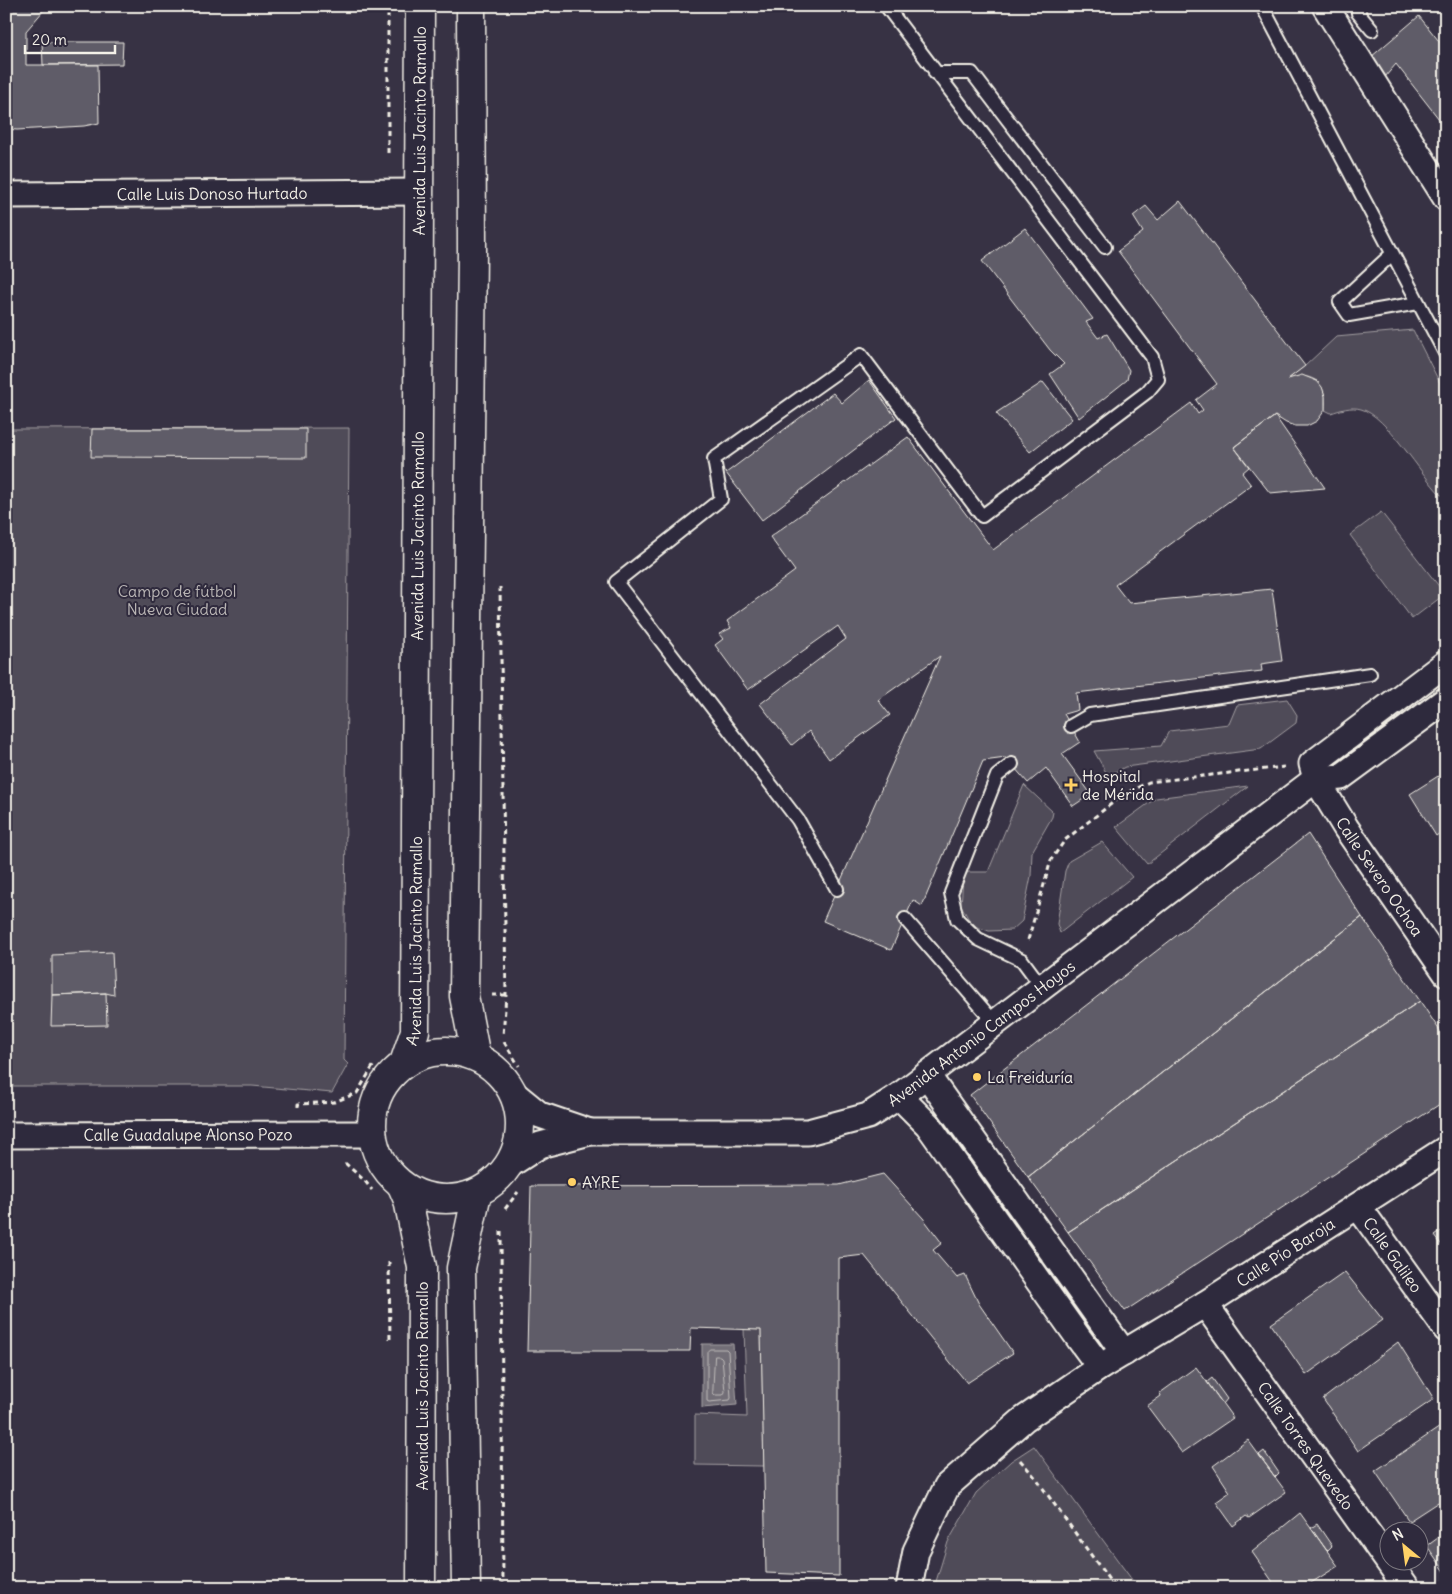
<svg xmlns="http://www.w3.org/2000/svg" width="1452" height="1594" viewBox="0 0 1452 1594" font-family="Delius,sans-serif">
<style>
.green{fill:#504b59;stroke:#a29ea0}
.water{fill:#726e77;stroke:#a6a2a4}
.lines{fill:none;stroke-linecap:round;stroke-linejoin:round}
.shore{stroke:#c0bdbb;stroke-width:1}
.building{fill:#5f5c67;stroke:#f4f1e8}
.service-casing{stroke:#f4f1e8;stroke-width:16}
.minor-casing{stroke:#f4f1e8;stroke-width:29}
.primary-casing{stroke:#f4f1e8;stroke-width:31}
.path{stroke:#f4f1e8;stroke-width:3;stroke-dasharray:5 4;stroke-linecap:butt}
.service{stroke:#2f2a3d;stroke-width:12}
.minor{stroke:#2f2a3d;stroke-width:25}
.primary{stroke:#2f2a3d;stroke-width:28}
.poi-dot{fill:#ffd166;stroke:#2f2a3d;stroke-width:2}
.labels{text-anchor:middle;stroke-width:4;stroke-linejoin:round;paint-order:stroke}
.street-label{font-size:16px;fill:#f4f1e8;stroke:#2f2a3d}
.park-label{font-size:16px;fill:#bbb7b6;stroke:#2f2a3d}
.poi-label{font-size:16px;fill:#f4f1e8;stroke:#2f2a3d;text-anchor:start}
</style>
<rect width="100%" height="100%" fill="#373244"/>
<filter id="ink" filterUnits="userSpaceOnUse"><feTurbulence type="fractalNoise" baseFrequency=".02" numOctaves="2"/><feDisplacementMap in="SourceGraphic" scale="10" xChannelSelector="R" yChannelSelector="G"/><feConvolveMatrix kernelMatrix="1 2 1 2 8 2 1 2 1" color-interpolation-filters="sRGB"/></filter>
<g filter="url(#ink)">
<path class="green" d="M1413,330L1446,395V495H1441C1421,475 1386,415 1361,409C1351,406 1340,410 1331,413L1325,410C1329,384 1312,370 1288,379L1305,366L1336,337Z
M349,428L344,1060L348,1064L332,1093L252,1086H6V429Z
M1381,512L1445,594L1412,619L1350,535Z
M1287,699L1297,715L1296,723L1261,749L1125,767L1108,776L1094,751L1161,746L1169,731L1229,724L1237,705Z
M1024,785L1053,812L1052,817L1032,852L1031,876L1022,921L1012,930L989,931L977,927L968,918L961,905L963,878L968,872H988Z
M1248,786L1147,864L1116,827L1156,798Z
M1102,842L1132,877L1060,933L1057,924L1065,871L1069,861Z
M744,1329L761,1330L764,1466L695,1465V1415L747,1417Z
M1034,1446L1138,1588H934L948,1542L976,1493L1011,1461Z"/>
<path class="water" d="M702,1344H733L737,1405L702,1408Z"/>
<g class="lines">
<path class="shore" d="M710,1349H726L728,1351L731,1398L730,1400L709,1402L707,1401V1352Z
M715,1356H720L722,1358L725,1392L723,1395H715L713,1393Z"/>
</g>
<path class="building" d="M6,6H39L44,10L26,31V65H98L99,123L84,126L17,130L6,129Z
M1419,16L1446,50V128L1396,64L1385,77L1371,57Z
M42,42H123L122,64L43,65Z
M1180,201L1305,366L1288,379L1302,375L1317,381L1322,387L1325,396V410L1317,421L1307,426H1295L1286,423L1275,416L1234,447L1249,467L1242,473L1251,485L1115,585L1129,603L1272,589L1282,661L1261,664L1262,671L1076,693L1078,710L1064,714L1080,742L1062,754L1091,794L1073,806L1046,768L1028,783L1006,758L983,761L922,906L913,900L891,950L823,921L940,656L878,700L890,715L829,759L809,731L792,745L760,704L846,639L838,626L748,690L715,645L723,639L719,634L731,628L727,621L795,571L770,537L908,437L993,550L1191,403L1198,414L1203,410L1196,400L1217,384L1118,251L1143,232L1133,216L1146,206L1158,220Z
M1025,228L1093,319L1086,322L1098,338L1107,334L1129,370L1127,380L1079,418L1050,374L1064,364L1050,350L982,261Z
M869,380L896,418L762,520L726,473L833,393L842,403Z
M1043,382L1072,419L1030,452L996,413Z
M1275,416L1325,488L1270,493L1234,447Z
M92,429H306V458L91,457Z
M1446,771V829L1436,836L1410,794Z
M1308,834L1362,917L1028,1177L970,1095Z
M1362,917L1420,1001L1068,1232L1028,1177Z
M112,952L114,995L106,993L52,995V955Z
M106,993L107,1025L51,1026L52,995Z
M1420,1001L1446,1040V1100L1125,1311L1068,1232Z
M883,1174L923,1218L942,1243L933,1250L957,1278L965,1275L979,1304L1013,1353L967,1383L864,1255L839,1258V1576L766,1573L761,1330L691,1328L690,1351H527L531,1186L839,1185Z
M1446,1228V1251L1435,1236Z
M1345,1272L1383,1320L1306,1375L1271,1324Z
M1398,1342L1434,1399L1358,1451L1323,1399Z
M1196,1367L1233,1418L1182,1453L1147,1406L1161,1396L1160,1393Z
M1212,1378L1227,1399L1223,1404L1207,1382Z
M1446,1423V1497L1409,1521L1375,1471Z
M1248,1440L1286,1492L1249,1518L1246,1516L1233,1526L1216,1502L1230,1492L1213,1466Z
M1264,1451L1279,1473L1275,1477L1259,1455Z
M1300,1513L1338,1566L1303,1588H1277L1252,1552Z
M1317,1524L1332,1546L1327,1551L1311,1528Z
M1446,1532V1573L1427,1546Z"/>
<g class="lines">
<g class="service-casing">
<path id="service" d="M1262,6L1446,355
M1360,6L1358,13L1372,30
M935,73H972L1105,247
M1392,254L1340,302L1349,315L1418,303
M1071,726L1090,715L1370,674
M1012,764L997,776L951,893L957,919L978,939L1022,960L1042,987
M837,889L798,820L616,582L721,499L714,459L861,355L982,516L1147,392L1158,379L1152,357L886,6
M905,919L995,1023"/>
</g>
<g class="minor-casing">
<g id="minor">
<path d="M1325,6L1446,198"/>
<path id="s1" d="M6,195L419,192"/>
<path id="s2" d="M1446,663L1312,764L1316,779L1346,828L1446,973"/>
<path d="M927,1075L1124,1353"/>
<path d="M513,1093L540,1115L590,1132"/>
<path d="M899,1096L928,1125L1080,1340L1100,1367"/>
<path id="s3" d="M6,1135L371,1134"/>
<path id="s4" d="M509,1165L540,1145L590,1132H808L868,1116L899,1096L1316,779L1341,777L1446,700"/>
<path id="s5" d="M1358,1206L1446,1329"/>
<path id="s6" d="M1205,1304L1407,1588"/>
<path id="s7" d="M909,1588L916,1551L947,1486L1024,1419L1100,1367L1205,1304L1446,1149"/>
</g>
</g>
<g class="primary-casing">
<g id="primary">
<path d="M471,6L472,250L464,996L476,1057"/>
<circle cx="446" cy="1125" r="74"/>
<path id="s8" d="M404,1063L415,1031L420,6"/>
<path d="M402,1186L408,1200L422,1267L421,1588"/>
<path d="M466,1588L461,1268L477,1193"/>
</g>
</g>
<path class="path" d="M388,153V6
M500,587L506,995L503,1036
M1028,940L1051,860L1065,840L1124,794L1149,782L1284,767
M492,995H506
M504,1042L519,1066
M298,1107V1104L334,1102L357,1093L375,1063
M345,1163L365,1181L372,1190
M505,1209L518,1192
M501,1231L503,1588
M389,1262L390,1341
M1020,1460L1034,1476L1115,1588"/>
<use href="#service" class="service"/>
<use href="#minor" class="minor"/>
<use href="#primary" class="primary"/>
</g>
</g>
<g class="poi-dot">
<path d="M1068.5 777.5h5v5h5v5h-5v5h-5v-5h-5v-5h5z"/>
<circle cx="977" cy="1077" r="5"/>
<circle cx="572" cy="1182" r="5"/>
</g>
<g class="labels">
<g class="street-label">
<text dy="6" stroke="none"><textPath href="#s8" startOffset="934">Avenida Luis Jacinto Ramallo</textPath></text>
<text dy="6" stroke="none"><textPath href="#s1" startOffset="206">Calle Luis Donoso Hurtado</textPath></text>
<text dy="6" stroke="none"><textPath href="#s8" startOffset="529">Avenida Luis Jacinto Ramallo</textPath></text>
<text dy="6" stroke="none"><textPath href="#s2" startOffset="300">Calle Severo Ochoa</textPath></text>
<text dy="6" stroke="none"><textPath href="#s8" startOffset="124">Avenida Luis Jacinto Ramallo</textPath></text>
<text dy="6" stroke="none"><textPath href="#s4" startOffset="509">Avenida Antonio Campos Hoyos</textPath></text>
<text dy="6" stroke="none"><textPath href="#s3" startOffset="182">Calle Guadalupe Alonso Pozo</textPath></text>
<text dy="6" stroke="none"><textPath href="#s7" startOffset="522">Calle Pío Baroja</textPath></text>
<text dy="6" stroke="none"><textPath href="#s5" startOffset="60">Calle Galileo</textPath></text>
<text transform="translate(422 1386) rotate(-90)" y="6">Avenida Luis Jacinto Ramallo</text>
<text dy="6" stroke="none"><textPath href="#s6" startOffset="174">Calle Torres Quevedo</textPath></text>
</g>
<g class="park-label">
<text x="177" y="597">Campo de fútbol<tspan x="177" dy="18">Nueva Ciudad</tspan></text>
</g>
<g class="poi-label">
<text x="1082" y="782">Hospital<tspan x="1082" dy="18">de Mérida</tspan></text>
<text x="987" y="1083">La Freiduría</text>
<text x="582" y="1188">AYRE</text>
</g>
</g>
<rect width="1452" height="1594" fill="none" stroke="#2f2a3d" stroke-width="25"/>
<rect x="12" y="12" width="1427" height="1569" fill="none" stroke="#f4f1e8" stroke-width="2" filter="url(#ink)"/>
<g transform="translate(1404 1546) rotate(331)"><circle r="24" fill="#2f2a3d" stroke="#7e7a81"/>
<path d="M0-4L9 19L0 12L-9 19Z" fill="#ffd166"/>
<text y="-8" font-size="14" font-weight="bold" text-anchor="middle" fill="#f4f1e8">N</text>
</g>
<path d="M25 45v8h90v-8" fill="none" stroke="#f4f1e8" stroke-width="2.5"/>
<text x="32" y="45" font-size="15" fill="#f4f1e8" stroke="#2f2a3d" stroke-width="4" paint-order="stroke">20 m</text>
</svg>
